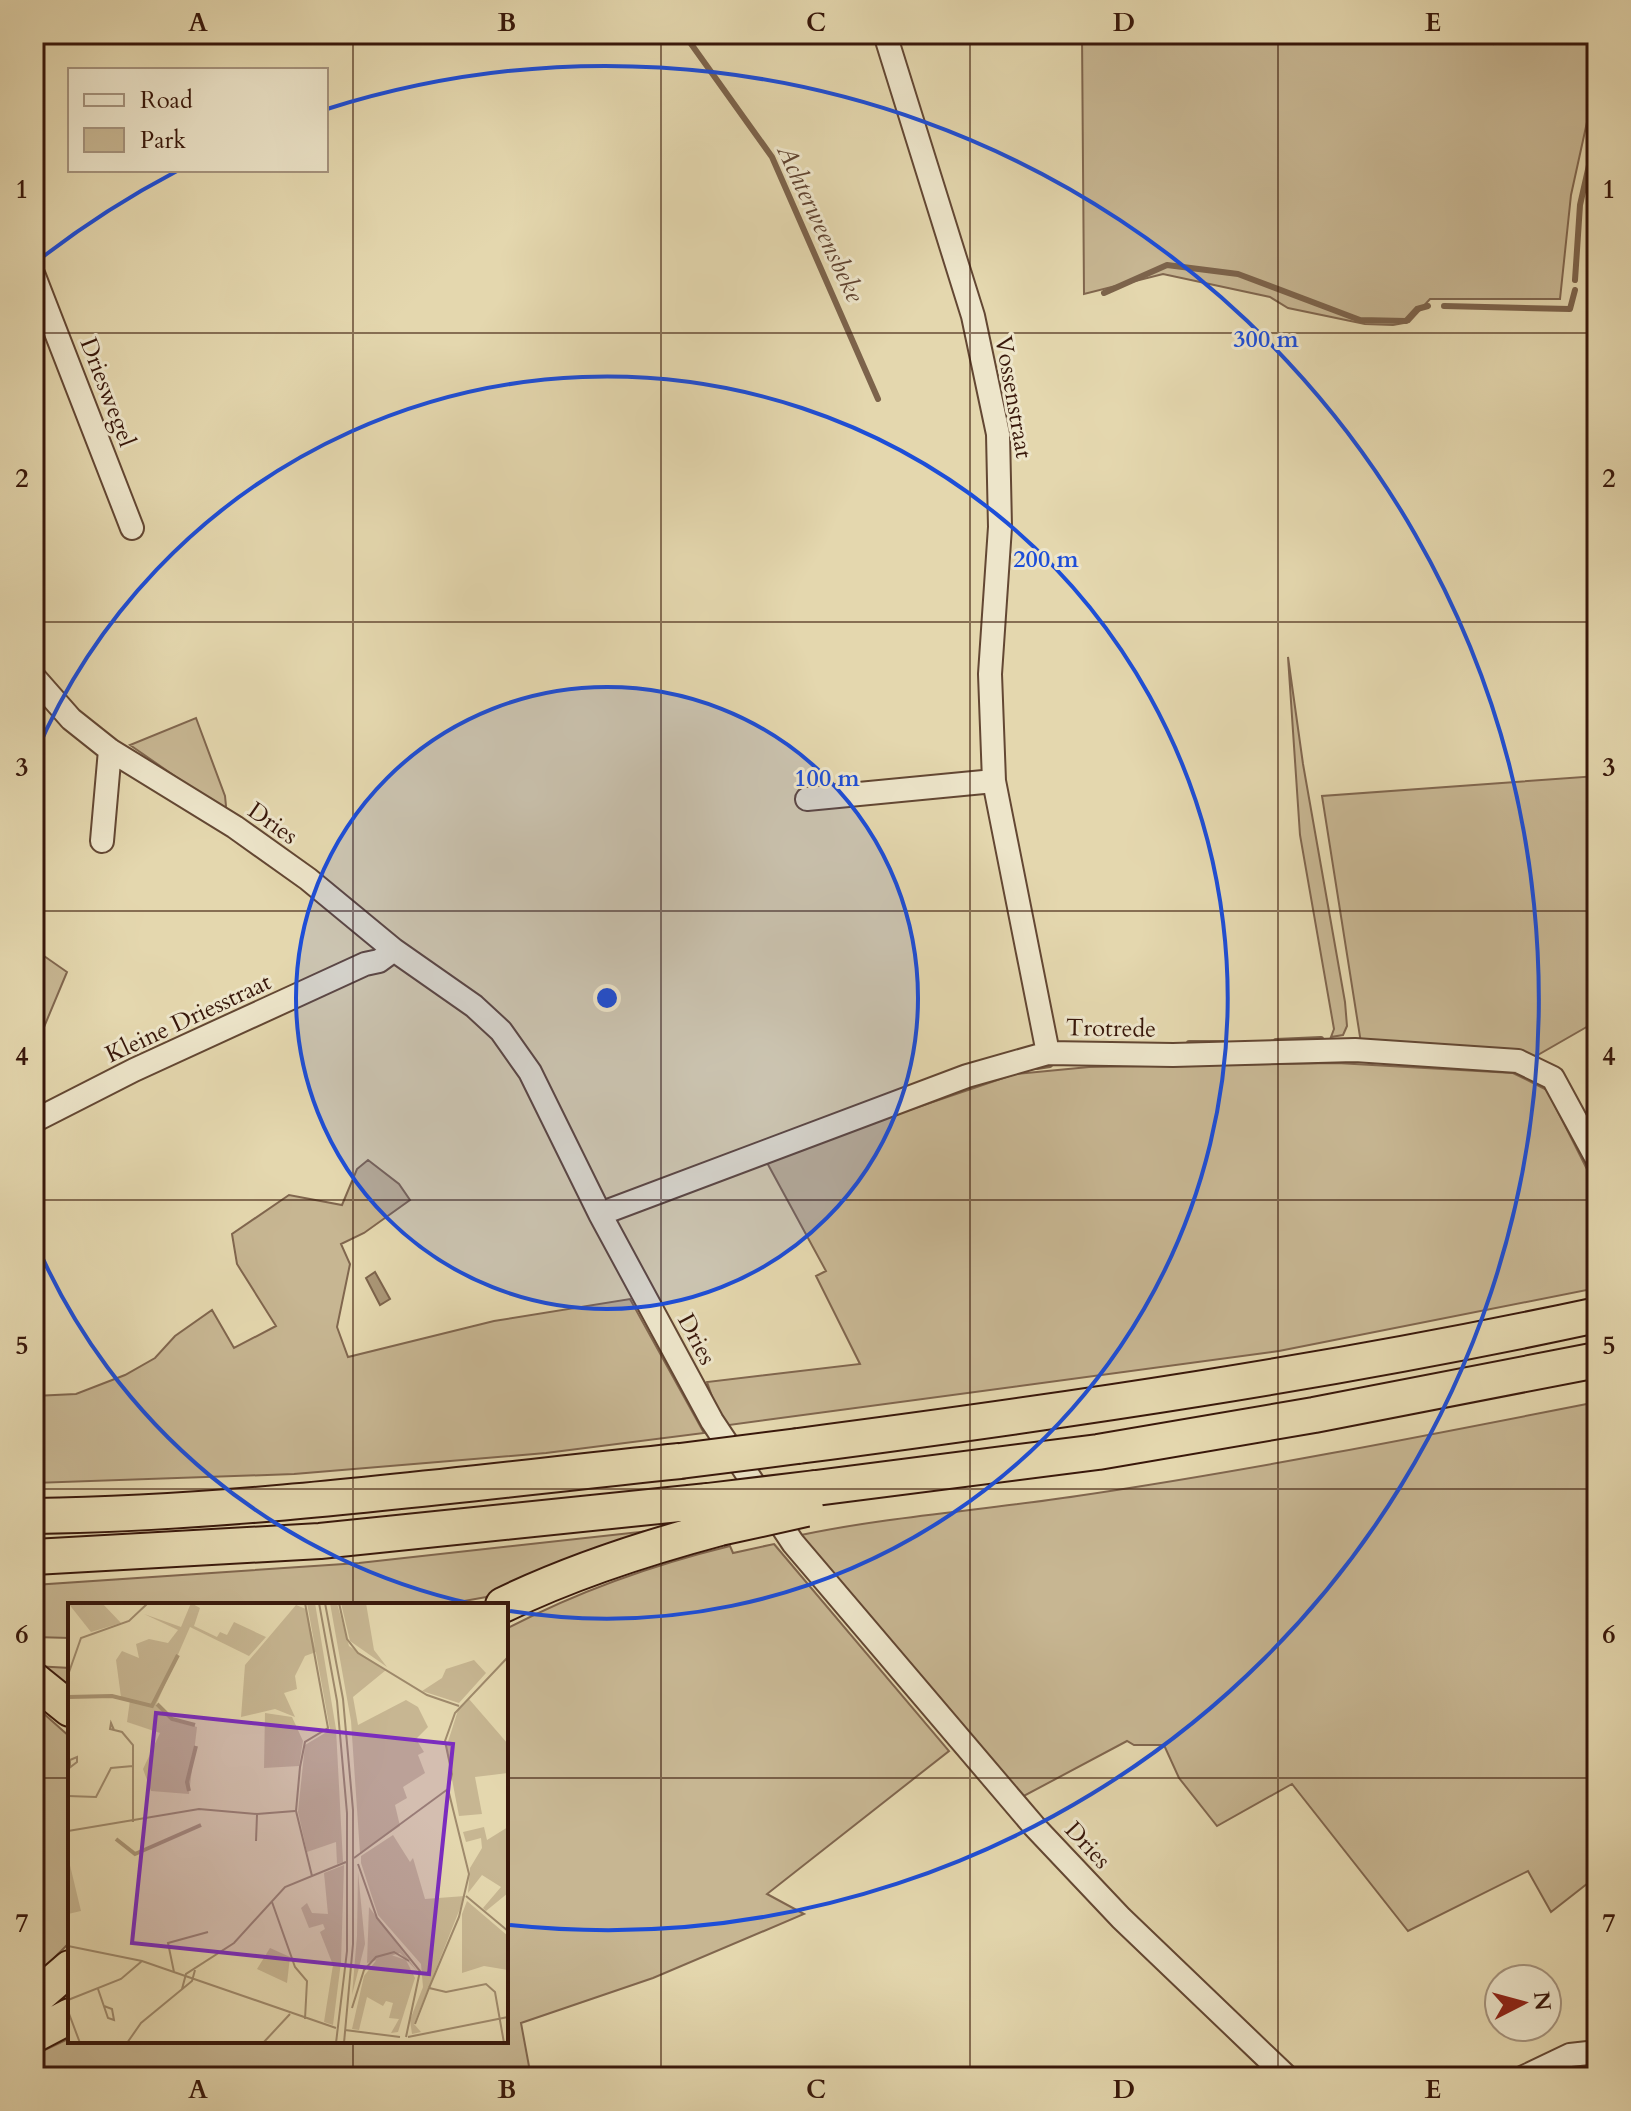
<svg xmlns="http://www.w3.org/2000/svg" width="1631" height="2111" viewBox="0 0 1631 2111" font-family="Cardo,serif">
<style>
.green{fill:#c7b692;stroke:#80664e;stroke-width:2}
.water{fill:#aa9676;stroke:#7c634b;stroke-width:2}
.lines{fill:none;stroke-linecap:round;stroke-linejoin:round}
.stream{stroke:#7c634b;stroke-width:6}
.minor-casing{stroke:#634733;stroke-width:26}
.highway-casing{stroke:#38170a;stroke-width:38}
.minor{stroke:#ede5ca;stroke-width:22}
.highway{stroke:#e4d7ae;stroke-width:34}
.highway-bridge-casing{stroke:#38170a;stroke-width:38;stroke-linecap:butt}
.highway-bridge{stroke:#e4d7ae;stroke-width:34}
.grid{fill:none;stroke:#38170a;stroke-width:2;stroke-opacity:0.55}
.ring{fill:none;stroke:#1d4ed8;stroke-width:4}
.labels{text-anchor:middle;stroke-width:6;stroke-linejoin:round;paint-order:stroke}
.street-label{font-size:24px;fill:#38170a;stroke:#ede5ca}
.water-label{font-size:26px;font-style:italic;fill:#604330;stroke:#ede5ca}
.inset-river{fill:none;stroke:#aa9676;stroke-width:4}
.inset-road{fill:none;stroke:#9f8a6c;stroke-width:2}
.view{fill:#7b2cbf;fill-opacity:0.15;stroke:#7b2cbf;stroke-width:4}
.inset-edge{fill:none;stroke:#38170a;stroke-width:4}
.centre{fill:#1d4ed8;stroke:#ede5ca;stroke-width:4}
.ring-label{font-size:24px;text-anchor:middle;font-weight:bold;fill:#1d4ed8;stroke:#ede5ca;stroke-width:6;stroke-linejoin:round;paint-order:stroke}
.neatline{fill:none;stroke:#38170a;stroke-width:3}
.grid-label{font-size:26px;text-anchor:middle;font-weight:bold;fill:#38170a}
</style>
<rect width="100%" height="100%" fill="#e4d7ae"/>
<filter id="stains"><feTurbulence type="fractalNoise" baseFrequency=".0025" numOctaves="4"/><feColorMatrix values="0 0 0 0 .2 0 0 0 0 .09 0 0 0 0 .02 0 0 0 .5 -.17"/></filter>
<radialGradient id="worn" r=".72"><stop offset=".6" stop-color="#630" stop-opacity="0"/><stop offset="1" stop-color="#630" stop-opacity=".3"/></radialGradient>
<path class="green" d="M1082,34H1465L1493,44L1496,34H1597V105L1587,122L1571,195L1560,299H1430L1409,322L1393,325L1365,324L1288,308L1270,297L1163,274L1084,294Z
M1288,657L1303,764L1345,1002L1347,1026L1343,1035L1331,1037L1334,1029L1300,835Z
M196,718L225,796L226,806L222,809L130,745Z
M1597,776V1021L1536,1056L1361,1043L1322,796Z
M34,949L67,972L34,1051Z
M1337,1063L1513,1073L1547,1090L1597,1189V1288L1279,1351L722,1426L707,1382L860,1364L816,1276L826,1271L765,1159L1015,1074L1089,1067Z
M368,1160L399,1184L410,1200L364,1233L341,1244L350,1264L337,1327L348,1357L494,1321L630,1299L704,1433L546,1453L294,1474L34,1483V1396L76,1394L125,1375L155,1358L175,1336L212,1310L234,1348L276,1326L237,1264L232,1234L289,1195L342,1205L357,1169Z
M1597,1402V1876L1551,1912L1528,1871L1408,1931L1292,1784L1217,1826L1179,1778L1164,1745H1134L1127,1741L1020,1798L801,1535C892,1516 985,1510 1077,1496C1252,1470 1424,1436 1597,1402Z
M658,1530L503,1594L442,1605H70V1638L34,1637V1585L359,1563Z
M774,1544L949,1751L767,1894L804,1914L653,1978L521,2023L531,2077H34V2055L70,2038L506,2041V1629C577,1592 652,1565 730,1546L733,1553Z
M34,1666L70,1668V1696Z
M34,1705L70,1737V1942L34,1978Z
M1597,2061V2077H1555Z"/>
<path class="water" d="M375,1272L390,1299L380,1305L366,1278Z"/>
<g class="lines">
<path class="stream" d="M684,34L772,157L878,399
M1575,280L1580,205L1597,130
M1104,293L1167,265L1238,274L1360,320L1406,321L1417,309L1428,306
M1444,306L1570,309L1575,290
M1276,1041L1321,1039
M1189,1043H1225
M1037,1067L1050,1065"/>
<g class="minor-casing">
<path id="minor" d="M885,34L973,316L998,434L1000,527L990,674L994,781L1048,1053
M34,276L132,528
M34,677L71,719L110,750L235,827L308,879L394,950L474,1006L501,1031L530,1072L600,1214L712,1421L793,1543L1034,1826L1121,1918L1287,2077
M807,799L994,781
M102,841L110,750
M34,1121L134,1070L365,964L379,961L394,950
M600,1214L967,1076L1048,1053L1173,1055L1355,1050L1518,1061L1553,1078L1597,1159
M1524,2077L1570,2055L1597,2052"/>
</g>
<g class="highway-casing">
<path id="highway" d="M798,1446C1066,1411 1332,1372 1597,1315
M816,1488L1098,1452L1314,1415L1597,1360
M34,1516C250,1513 465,1483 680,1461
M34,1557L320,1541L708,1501
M503,1605C573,1571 645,1548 720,1528
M34,1680L70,1709
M34,1999L70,1968
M34,2035L70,2016"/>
</g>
<use href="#minor" class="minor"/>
<use href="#highway" class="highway"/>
<g class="highway-bridge-casing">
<path id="highway-bridge" d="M680,1461L798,1446
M708,1501L816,1488
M720,1528L806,1509"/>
</g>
<use href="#highway-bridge" class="highway-bridge"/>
</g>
<path class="grid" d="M353,34V1605M661,34V2077M970,34V2077M1278,34V2077M34,333H1597M34,622H1597M34,911H1597M34,1200H1597M34,1489H1597M34,1778H70M506,1778H1597M353,2041V2077"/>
<circle cx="607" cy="998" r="311" fill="#1d4ed8" fill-opacity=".12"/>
<g class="ring">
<circle cx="607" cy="998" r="311"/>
<path d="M473 1604A621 621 0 0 1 35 1241M35 755A621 621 0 1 1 510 1611"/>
<path d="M40 259A932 932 0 0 1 177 171M327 109A932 932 0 1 1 510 1925"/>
</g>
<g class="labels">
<g class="street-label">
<text transform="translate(108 392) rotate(69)" y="8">Drieswegel</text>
<text transform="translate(1014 397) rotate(80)" y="8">Vossenstraat</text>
<text transform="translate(273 823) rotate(35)" y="8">Dries</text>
<text transform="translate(188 1018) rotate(-25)" y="8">Kleine Driesstraat</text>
<text transform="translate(1111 1028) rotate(1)" y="8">Trotrede</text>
<text transform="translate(697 1339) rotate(62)" y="8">Dries</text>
<text transform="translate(1088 1845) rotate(47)" y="8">Dries</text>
</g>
<g class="water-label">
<text transform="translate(821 223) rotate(65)" y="9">Achterweensbeke</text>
</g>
</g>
<g transform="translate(68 1603)">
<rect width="440" height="440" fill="#e4d7ae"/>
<path d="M0,0H34L53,20L23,29ZM123,0L132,5L126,23L149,34L152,29L159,32L166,19L198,34L181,53L122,24L88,102L105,118L129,124L121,191L83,188L75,166L92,130L59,119L62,97L53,94L48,57L54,48L71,55L68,41L81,36L100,40L110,27L76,11L113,24ZM239,0H247L268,126L275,259L269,261L268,239L239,249L230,209L237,142L262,127ZM262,0H269L281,43L318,67L285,94L290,122L338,97L350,104L360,124L348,136L356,149L350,152L357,170L335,184L339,195L327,202L332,223L292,250L283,118ZM273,0H298L306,47L319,64L282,38ZM228,2L238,6L248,49L237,53L227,73L229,86L216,90L227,114L207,106L173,114L177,62ZM406,57L418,70L391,100L354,88L374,75L378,66ZM401,96L440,141V170L407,174L414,211L391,213L378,145L391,104ZM197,110L224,114L235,138L231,163L196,165ZM416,224L419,237L440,224V290L418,308L415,305L433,284L414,272L400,290L402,265L414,245L413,235L398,239L395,229ZM325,232L342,259L345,255L357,296L397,293L346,421L353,429L344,431L342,417L355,384L353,361L310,312L293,260V253ZM0,254L13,308L0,311ZM276,262L273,359L265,422L256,419L265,362L252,329L257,326L255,321L241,325L233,305L239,300L244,310L260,311L256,270ZM290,269L297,341L284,392L289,333ZM399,298L440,333V367L416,363L394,370V311ZM301,304L350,369L332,350L299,360ZM202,345L222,354L219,380L189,366ZM323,352L338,357L347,375L330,429L323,430L331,416L321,415L325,400L318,398L315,403L299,394L291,427L284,426L296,373L310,355Z" fill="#c7b692"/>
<path class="inset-river" d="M0,94L44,93L84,103L110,52M89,101L104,116L127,122M121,188L119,179L128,143M48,236L67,251L133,222"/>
<path class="inset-road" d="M237,0L260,125L237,139L232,164L228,208L244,273M251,0L269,98L279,210V348L268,440M257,0L275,96L285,207V341L276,440M271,0L279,36L290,50L359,92L391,103M0,72L13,35L61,18L80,0M46,127L43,120L42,126L54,129L65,142V219M0,166L9,159V154L2,157V165M0,193L28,194L43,165L65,163M0,228L131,206L189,211L227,208M188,238L189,212M286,255L380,186L384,171L377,138L387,110L440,54M290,261L309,315L352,368L338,434M398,293L440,328M204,299L227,364L239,378L237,416M0,343L74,358L268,425M106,369L100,340L140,329M361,385L391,314L401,271L380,186M30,386L40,415L46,417L44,406L36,403M114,386L118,371L166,340L217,284L278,259M0,397L53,376L74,358M284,405L296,367L308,354L326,349L341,358M0,408L12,440M347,421L361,385L378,389L418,381L427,389L436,440M277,427L332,434M340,434L440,414M59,440L73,420L124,378L127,367M195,440L222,411"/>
<path class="view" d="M88,110L385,141L361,371L64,340Z"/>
<rect width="440" height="440" class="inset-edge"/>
</g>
<circle cx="607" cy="998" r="12" class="centre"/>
<g class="ring-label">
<text x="1266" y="347">300 m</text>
<text x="1046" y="567">200 m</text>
<text x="827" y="786">100 m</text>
</g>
<rect width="1631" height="2111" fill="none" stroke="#e4d7ae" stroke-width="88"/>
<rect x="68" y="68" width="260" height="104" fill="#ede5ca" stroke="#a5937d" stroke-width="2"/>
<rect x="84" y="94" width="40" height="12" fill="#ede5ca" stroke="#a5937d" stroke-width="2"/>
<text x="140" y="108" font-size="24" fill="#38170a">Road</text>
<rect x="84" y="128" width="40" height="24" fill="#c7b692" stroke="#a5937d" stroke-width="2"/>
<text x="140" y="148" font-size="24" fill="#38170a">Park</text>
<g transform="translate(1523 2003) rotate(84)"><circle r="38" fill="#ede5ca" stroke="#a5937d" stroke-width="2"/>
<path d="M0-6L14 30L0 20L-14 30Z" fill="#8f2418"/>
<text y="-12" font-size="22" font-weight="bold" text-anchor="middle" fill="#38170a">N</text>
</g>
<rect x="44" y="44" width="1543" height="2023" class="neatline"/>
<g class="grid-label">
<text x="198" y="31">A</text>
<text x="507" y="31">B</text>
<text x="816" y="31">C</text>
<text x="1124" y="31">D</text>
<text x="1433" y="31">E</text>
<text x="22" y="198">1</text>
<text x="1609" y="198">1</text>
<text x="22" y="487">2</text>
<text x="1609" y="487">2</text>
<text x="22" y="776">3</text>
<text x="1609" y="776">3</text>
<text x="22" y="1065">4</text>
<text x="1609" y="1065">4</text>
<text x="22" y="1354">5</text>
<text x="1609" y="1354">5</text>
<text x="22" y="1643">6</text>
<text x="1609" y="1643">6</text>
<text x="22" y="1932">7</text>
<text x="1609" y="1932">7</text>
<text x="198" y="2098">A</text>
<text x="507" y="2098">B</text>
<text x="816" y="2098">C</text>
<text x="1124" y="2098">D</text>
<text x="1433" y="2098">E</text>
</g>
<rect width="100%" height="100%" filter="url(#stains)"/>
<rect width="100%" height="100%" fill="url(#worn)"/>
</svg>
